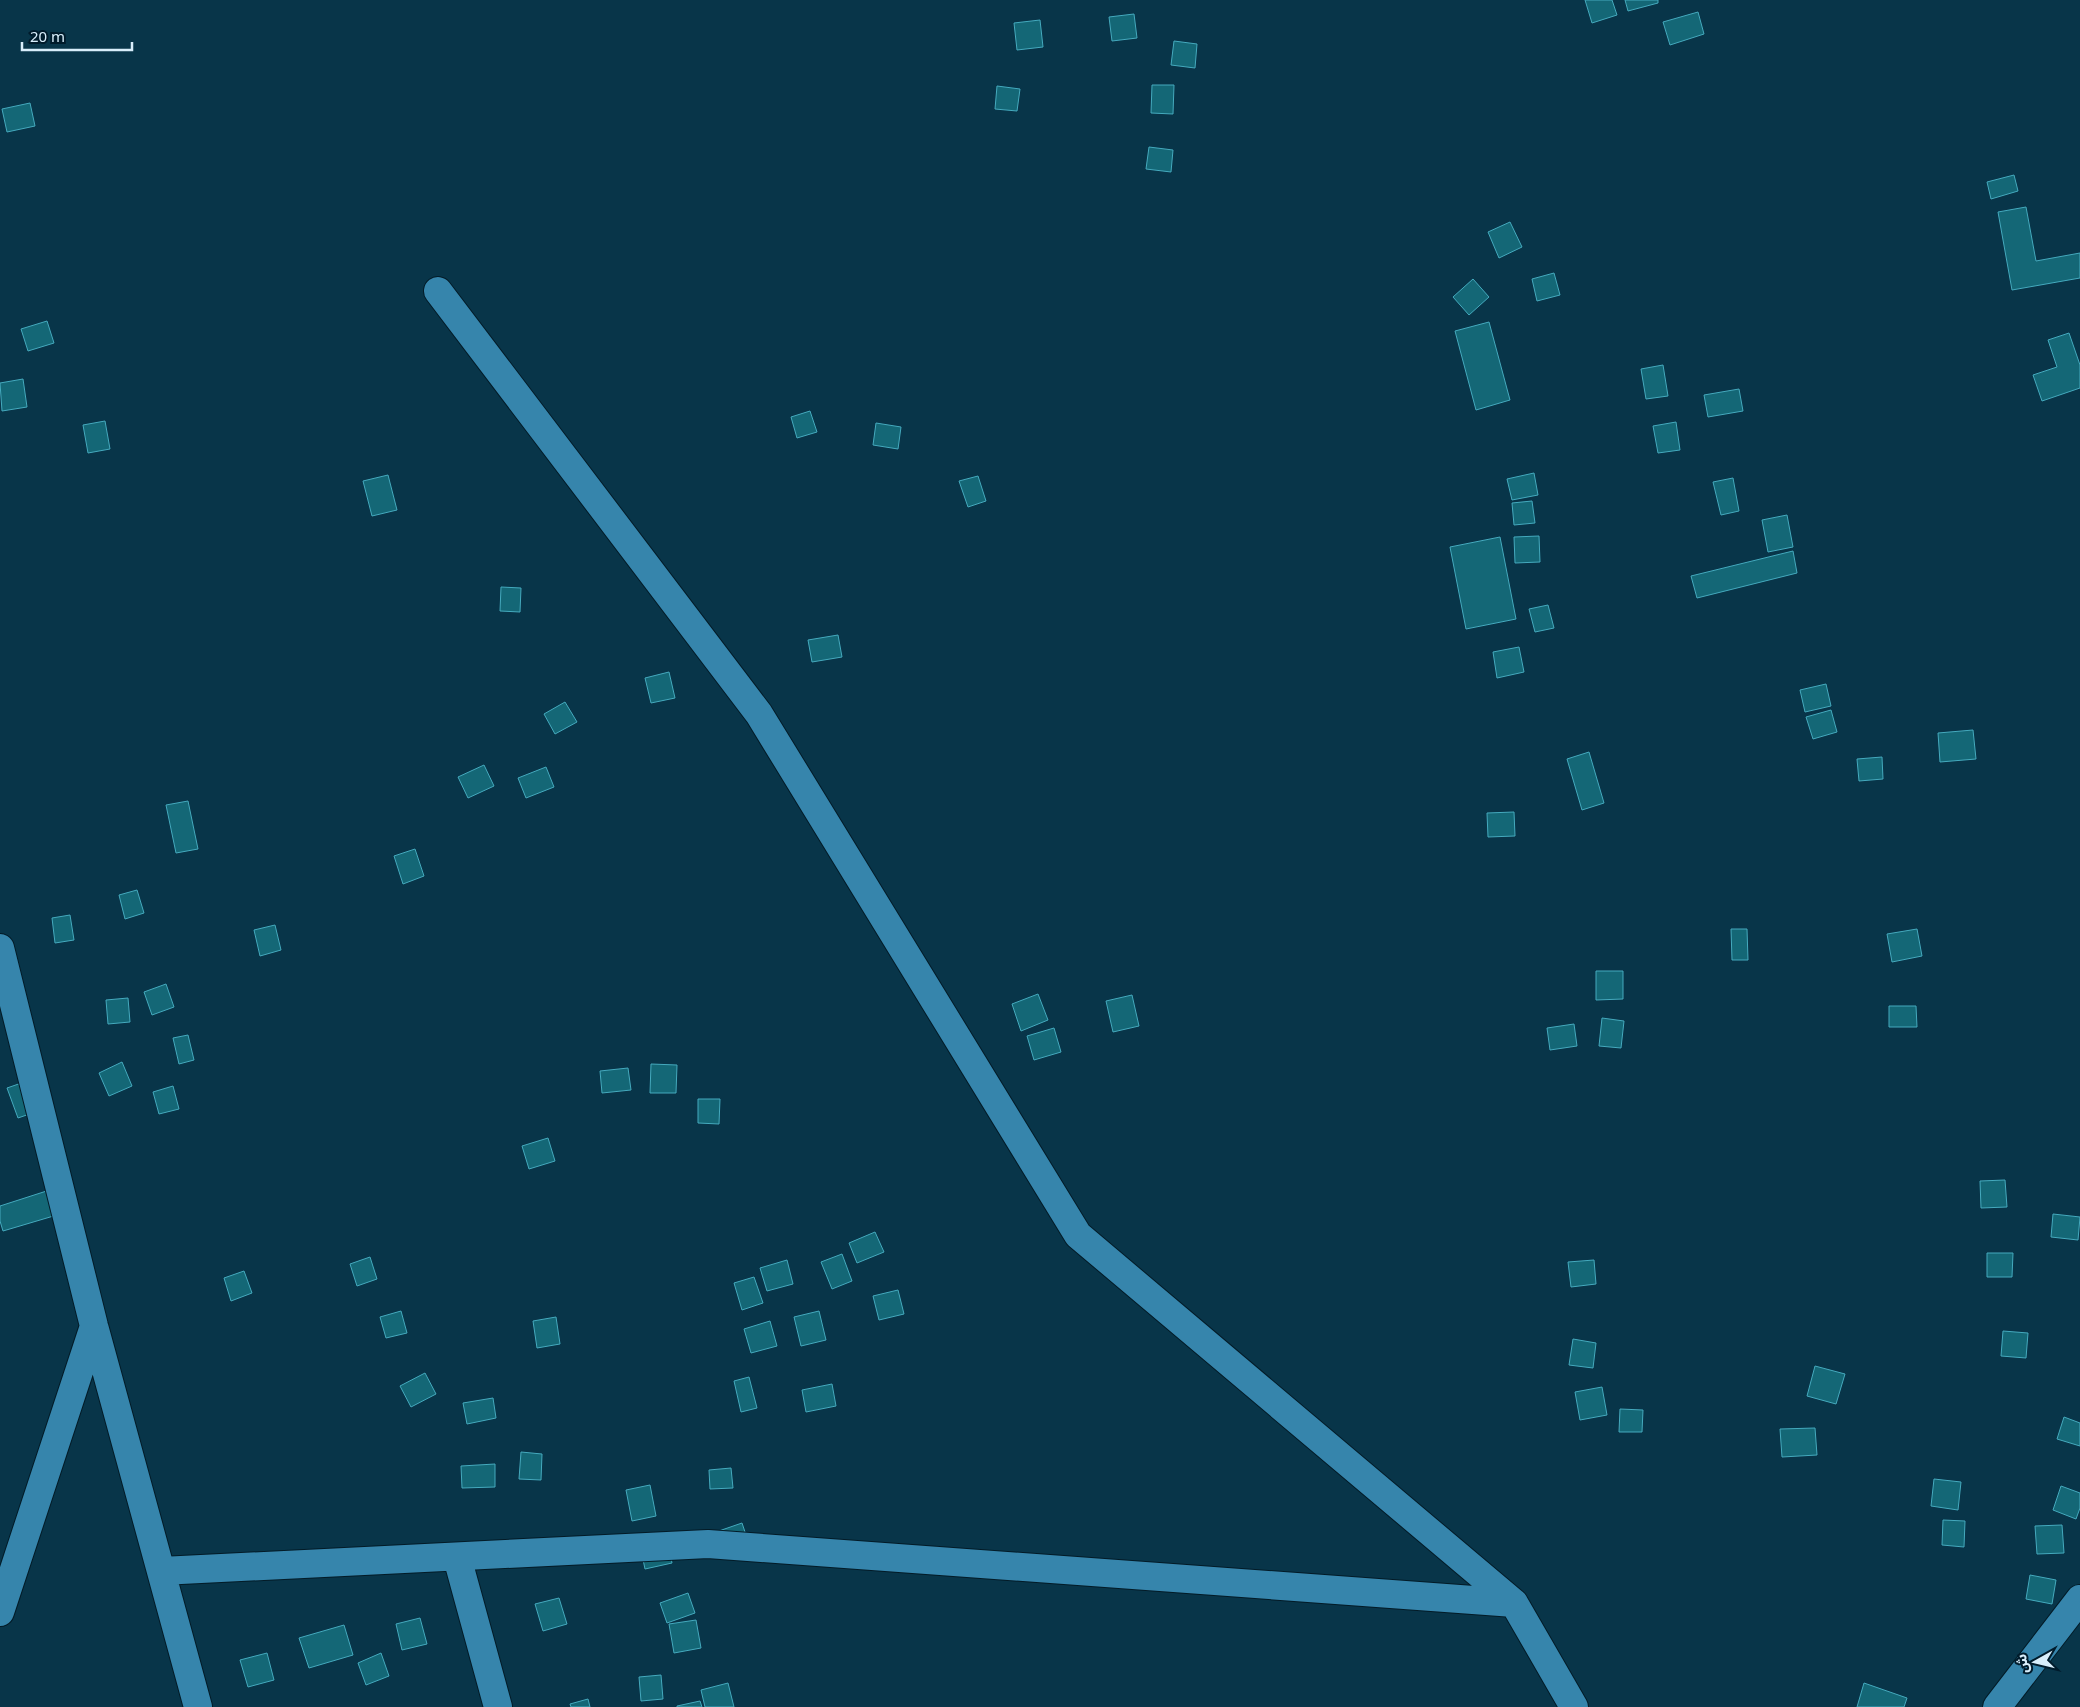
<svg xmlns="http://www.w3.org/2000/svg" width="2080" height="1707" viewBox="0 0 2080 1707" font-family="'Noto Sans','Noto Sans Arabic',sans-serif">
<style>
.building{fill:#146776;stroke:#45aabe}
.lines{fill:none;stroke-linecap:round;stroke-linejoin:round}
.minor-casing{stroke:#031b27;stroke-width:30}
.minor{stroke:#3685ac;stroke-width:28}
</style>
<rect width="100%" height="100%" fill="#083549"/>
<path class="building" d="M1585,0H1612L1617,15L1592,23Z
M1625,0H1658V3L1628,11Z
M1698,12L1704,34L1670,45L1663,22Z
M1134,14L1137,38L1112,41L1109,17Z
M1040,20L1043,47L1017,50L1014,23Z
M1174,41L1197,44L1195,68L1171,65Z
M1152,85H1174L1173,114L1151,113Z
M997,86L1020,89L1017,111L995,109Z
M30,103L35,126L7,132L2,109Z
M1149,147L1173,150L1171,172L1146,169Z
M2014,175L2018,191L1991,199L1987,182Z
M2026,207L2036,261L2080,253V278L2012,290L1998,212Z
M1510,222L1522,247L1499,258L1488,232Z
M1554,273L1560,295L1537,301L1532,279Z
M1473,279L1489,297L1469,315L1453,297Z
M47,321L54,343L28,351L21,329Z
M1489,322L1510,400L1476,410L1455,331Z
M2069,333L2080,365V388L2042,401L2033,375L2057,367L2048,340Z
M1663,365L1668,396L1646,399L1641,369Z
M23,379L27,407L2,411L0,383Z
M1739,389L1743,411L1708,417L1704,395Z
M810,411L817,432L797,438L791,417Z
M105,421L110,449L88,453L83,425Z
M1676,422L1680,450L1658,453L1653,426Z
M876,423L901,427L898,449L873,445Z
M1534,473L1538,495L1512,500L1507,479Z
M388,475L397,510L372,516L363,481Z
M978,476L986,501L968,507L959,481Z
M1733,478L1739,511L1721,515L1713,482Z
M1532,501L1535,523L1514,525L1512,503Z
M1787,515L1793,547L1768,552L1762,520Z
M1539,536L1540,562L1515,563L1514,537Z
M1500,537L1516,619L1466,629L1450,547Z
M1793,551L1797,573L1697,598L1691,576Z
M501,587L521,588L520,612L500,611Z
M1548,605L1554,628L1535,632L1529,609Z
M838,635L842,657L812,662L808,640Z
M1519,647L1524,672L1497,678L1493,652Z
M669,672L675,698L651,703L645,678Z
M1826,684L1831,706L1805,712L1800,690Z
M565,702L577,722L555,734L544,714Z
M1831,710L1837,732L1813,739L1806,717Z
M1973,730L1976,759L1940,762L1938,733Z
M1589,752L1604,803L1582,810L1567,759Z
M1882,757L1883,779L1859,781L1857,759Z
M484,765L494,786L468,798L458,777Z
M546,767L554,787L526,798L518,778Z
M188,801L198,849L176,853L166,805Z
M1514,812L1515,836L1488,837L1487,813Z
M415,849L424,876L403,884L394,856Z
M137,890L144,913L125,919L119,895Z
M70,915L74,940L55,943L52,918Z
M275,925L281,950L260,956L254,930Z
M1731,929H1747L1748,960H1732Z
M1917,929L1922,956L1892,962L1887,934Z
M1596,971H1623V999L1596,1000Z
M166,984L174,1007L152,1015L144,992Z
M1038,994L1048,1020L1021,1031L1012,1004Z
M1132,995L1139,1026L1113,1032L1106,1001Z
M128,998L130,1022L108,1024L106,1000Z
M1889,1006H1916L1917,1027H1889Z
M1602,1018L1624,1021L1621,1048L1599,1046Z
M1574,1024L1577,1046L1550,1050L1547,1028Z
M1054,1028L1061,1052L1034,1060L1027,1036Z
M188,1035L194,1060L179,1064L173,1038Z
M122,1062L132,1086L109,1096L99,1073Z
M651,1064L677,1065L676,1093H650Z
M628,1068L631,1090L602,1093L600,1071Z
M33,1079L44,1109L18,1118L7,1088Z
M173,1086L179,1109L159,1114L153,1092Z
M698,1099H720L719,1124L698,1123Z
M548,1138L555,1161L529,1169L522,1146Z
M2005,1180L2007,1207L1981,1208L1980,1181Z
M59,1187L67,1212L3,1231L0,1221V1206Z
M2053,1214L2080,1217L2078,1240L2051,1237Z
M875,1232L884,1252L857,1263L849,1243Z
M1987,1253H2013L2012,1277H1987Z
M842,1254L852,1281L832,1289L821,1262Z
M370,1257L377,1279L357,1286L350,1264Z
M787,1260L793,1284L767,1291L760,1268Z
M1594,1260L1596,1284L1571,1287L1568,1262Z
M244,1271L252,1293L231,1301L224,1278Z
M754,1277L763,1303L742,1310L734,1283Z
M898,1290L904,1314L879,1320L873,1296Z
M401,1311L407,1333L386,1338L380,1317Z
M819,1311L826,1340L801,1346L794,1317Z
M556,1317L560,1344L537,1348L533,1321Z
M770,1321L777,1346L751,1353L744,1329Z
M2003,1331L2028,1333L2026,1358L2001,1356Z
M1573,1339L1596,1343L1593,1368L1569,1365Z
M1815,1366L1845,1374L1836,1404L1807,1396Z
M425,1373L436,1394L411,1407L400,1386Z
M749,1377L757,1408L741,1412L734,1381Z
M832,1384L836,1406L806,1412L802,1390Z
M1602,1387L1607,1415L1580,1420L1575,1392Z
M493,1398L496,1418L467,1424L463,1403Z
M1620,1409L1643,1410L1642,1432H1619Z
M2064,1417L2080,1423V1446L2057,1439Z
M1815,1428L1817,1455L1782,1457L1780,1429Z
M521,1452L542,1454L541,1480L519,1479Z
M495,1464V1487L462,1488L461,1466Z
M731,1468L733,1488L710,1489L709,1470Z
M1934,1479L1961,1482L1958,1510L1931,1506Z
M650,1485L656,1516L632,1521L626,1490Z
M2061,1486L2080,1493V1508L2076,1519L2053,1510Z
M1943,1520L1965,1521L1964,1547L1942,1545Z
M742,1523L748,1541L713,1533Z
M2062,1525L2064,1553L2037,1554L2035,1526Z
M667,1539L672,1563L645,1569L640,1545Z
M2030,1575L2056,1580L2052,1604L2026,1599Z
M688,1593L695,1613L667,1623L660,1603Z
M559,1598L567,1624L543,1631L535,1604Z
M420,1618L427,1644L402,1650L396,1624Z
M696,1620L701,1648L674,1653L669,1624Z
M344,1625L353,1655L309,1668L299,1638Z
M267,1653L274,1680L248,1687L240,1660Z
M381,1653L389,1676L366,1685L358,1663Z
M661,1675L663,1699L641,1701L639,1677Z
M728,1683L734,1707H705L701,1690Z
M1864,1683L1907,1698L1904,1707H1857Z
M588,1699L590,1707H571L570,1704Z
M700,1701L702,1707H677V1706Z"/>
<g class="lines">
<g class="minor-casing">
<path id="minor" d="M438,291L759,714L1078,1235L1514,1603L1574,1707
M0,948L94,1326L198,1707
M457,1557L498,1707
M161,1571L708,1544L1514,1603
M0,1612L94,1326
M1997,1707L2080,1599"/>
</g>
<use href="#minor" class="minor"/>
</g>
<g transform="translate(2035 1662) rotate(262)" stroke="#001b2b" stroke-width="4" paint-order="stroke">
<path d="M0-4L9 19L0 12L-9 19Z" fill="#d8eefb"/>
<text y="-8" font-size="14" font-weight="bold" text-anchor="middle" fill="#d8eefb">ش</text>
</g>
<path d="M22 42v8h110v-8" fill="none" stroke="#d8eefb" stroke-width="2.5"/>
<text x="30" y="42" font-size="15" fill="#d8eefb" stroke="#001b2b" stroke-width="4" paint-order="stroke">20 m</text>
</svg>
